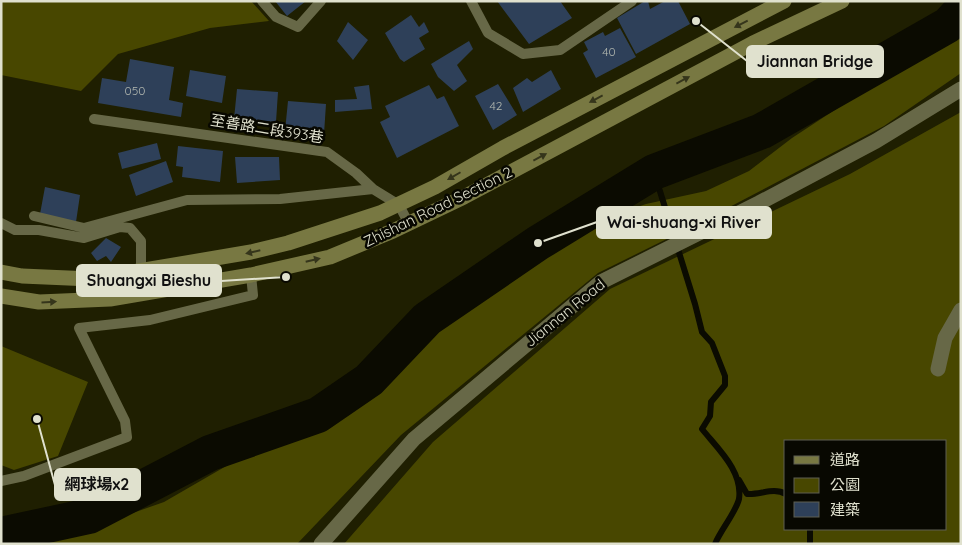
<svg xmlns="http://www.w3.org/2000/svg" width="962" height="545" viewBox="0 0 962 545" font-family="Quicksand,'Noto Sans TC',sans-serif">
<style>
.green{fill:#484700;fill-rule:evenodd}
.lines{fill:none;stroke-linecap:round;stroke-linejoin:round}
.stream{stroke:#0b0b01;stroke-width:6}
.river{stroke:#0b0b01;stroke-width:36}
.building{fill:#2e4059}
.lane{stroke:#676847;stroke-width:10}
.street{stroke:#676847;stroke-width:15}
.secondary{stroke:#787842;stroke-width:15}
.oneway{fill:#35351b}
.labels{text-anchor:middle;stroke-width:5;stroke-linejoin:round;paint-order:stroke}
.number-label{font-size:12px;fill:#b4b9b1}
.street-label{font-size:15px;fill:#e0e1ce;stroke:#080801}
.leader{fill:none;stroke:#e0e1ce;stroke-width:2}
.callout-dot{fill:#e0e1ce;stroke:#080801;stroke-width:2}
.callout{fill:#e0e1ce;stroke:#e0e1ce;stroke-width:2}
.callout-label{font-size:16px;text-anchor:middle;font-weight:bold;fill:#111}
</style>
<rect width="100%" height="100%" fill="#1f1f01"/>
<path class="green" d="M1,1H251L269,21L210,28L118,54L81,91L1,75Z
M961,27V73L884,126L697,224L598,273L401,435L297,544H14L90,528L164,502L247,454L301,434L361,398L457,315L501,281L600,220L646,204L706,191L749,171L792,138Z
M961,112V544H344L433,442L610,289L850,174ZM786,441H946V529H786Z
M1,346L88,382L58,456L14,470L1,465Z"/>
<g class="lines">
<path class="stream" d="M654,172L695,304L702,332L712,343L725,376V385L711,402L710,416L702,429C718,449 743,471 739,499C736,512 720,531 715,544
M739,480L747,494C761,495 773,487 786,494
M810,544V529"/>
<path class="river" d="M1,535L89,516L210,453L318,415L369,380L427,319L538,243L654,172L762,131L948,25L961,11"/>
</g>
<path class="building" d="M275,1H306L287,16Z
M497,1H560L572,18L529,44Z
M645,1H648L650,9L665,1H678L690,24L636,54L617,18Z
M411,15L419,27L424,22L429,32L419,38L425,49L404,62L400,59L385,33Z
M348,22L368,40L353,60L337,41Z
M620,28L636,57L596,78L583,53L588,50L584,42L603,32L605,36Z
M469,41L473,49L457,65L467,81L454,91L438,77L431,64Z
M130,59L174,67L169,100L183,103L181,117L98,103L102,78L126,82Z
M190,70L226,76L222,103L186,96Z
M551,70L561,89L523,112L513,88L527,78L532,82Z
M498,84L517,115L493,130L475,96Z
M369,85L372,109L335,112V100L357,99L354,87Z
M429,85L437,99L444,96L459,126L397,158L380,122L390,117L385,106Z
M237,89L278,92L276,122L234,119Z
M288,101L326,104L324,134L285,131Z
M157,143L161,159L122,169L118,153Z
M178,146L223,151L220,182L182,177L183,167L176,166Z
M235,157H279L280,180L237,183Z
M166,161L173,182L136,196L129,175Z
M45,187L80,195L76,222L40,214Z
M106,238L121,247L111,262L106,256L97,261L91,253Z"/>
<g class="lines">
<path class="lane" d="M262,1L276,17L298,27L321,1
M471,1L488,33L523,54L560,50L632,1
M94,119L327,152L356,173L373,189L399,205L409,224
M34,216L84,228L187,200L280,199L373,189
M1,223L15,230H39L84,238L120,227L130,228L141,241V271
M1,481L24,476L127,437L125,421L79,328L150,320L253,295L251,275"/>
<path class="street" d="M938,369L945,338L961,310
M321,544L414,439L601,282L759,203L876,141L961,89"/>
<path class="secondary" d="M1,272L22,276L91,279L251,252L288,243L380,213L435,187L503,148L784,1
M1,296L39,302L110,299L251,275L330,257L393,231L464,197L753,43L842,1"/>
</g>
<defs><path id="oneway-solid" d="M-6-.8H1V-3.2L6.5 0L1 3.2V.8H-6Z" transform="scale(1.25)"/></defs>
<g class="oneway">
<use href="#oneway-solid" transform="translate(741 24) rotate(153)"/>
<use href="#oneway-solid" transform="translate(683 80) rotate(-28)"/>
<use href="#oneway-solid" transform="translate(596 99) rotate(152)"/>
<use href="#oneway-solid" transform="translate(540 157) rotate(-28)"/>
<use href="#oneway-solid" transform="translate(454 176) rotate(150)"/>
<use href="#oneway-solid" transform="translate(253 252) rotate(167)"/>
<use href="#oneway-solid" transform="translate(313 260) rotate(-13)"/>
<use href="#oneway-solid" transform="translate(49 302) rotate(-3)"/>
</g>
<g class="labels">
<g class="number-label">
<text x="609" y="56">40</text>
<text x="135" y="95">050</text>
<text x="496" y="110">42</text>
</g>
<g class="street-label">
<text transform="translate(267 129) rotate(9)" y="5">至善路二段393巷</text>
<text transform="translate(438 207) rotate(-26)" y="5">Zhishan Road Section 2</text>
<text transform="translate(565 313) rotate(-39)" y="5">Jiannan Road</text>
</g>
</g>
<path class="leader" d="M696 21L747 61M538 243L597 222M286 277L221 281M37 419L55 485"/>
<g class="callout-dot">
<circle cx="696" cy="21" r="5"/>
<circle cx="538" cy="243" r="5"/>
<circle cx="286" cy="277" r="5"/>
<circle cx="37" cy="419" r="5"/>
</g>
<g class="callout">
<rect x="747" y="46" width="136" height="31" rx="5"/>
<rect x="597" y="207" width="174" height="31" rx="5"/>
<rect x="77" y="265" width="144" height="31" rx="5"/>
<rect x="55" y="469" width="85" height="31" rx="5"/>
</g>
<g class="callout-label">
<text x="815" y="67">Jiannan Bridge</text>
<text x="684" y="228">Wai-shuang-xi River</text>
<text x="149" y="286">Shuangxi Bieshu</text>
<text x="97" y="490">網球場x2</text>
</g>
<rect width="962" height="545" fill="none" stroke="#e0e1ce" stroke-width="5"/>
<rect x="784" y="440" width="162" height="90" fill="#080801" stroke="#5e5f53"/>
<rect x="794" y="456" width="25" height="8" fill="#787842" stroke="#5e5f53"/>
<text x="830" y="465" font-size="15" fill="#e0e1ce">道路</text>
<rect x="794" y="478" width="25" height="15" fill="#484700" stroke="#5e5f53"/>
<text x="830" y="490" font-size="15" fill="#e0e1ce">公園</text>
<rect x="794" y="502" width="25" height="15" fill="#2e4059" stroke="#5e5f53"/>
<text x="830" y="515" font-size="15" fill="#e0e1ce">建築</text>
</svg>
